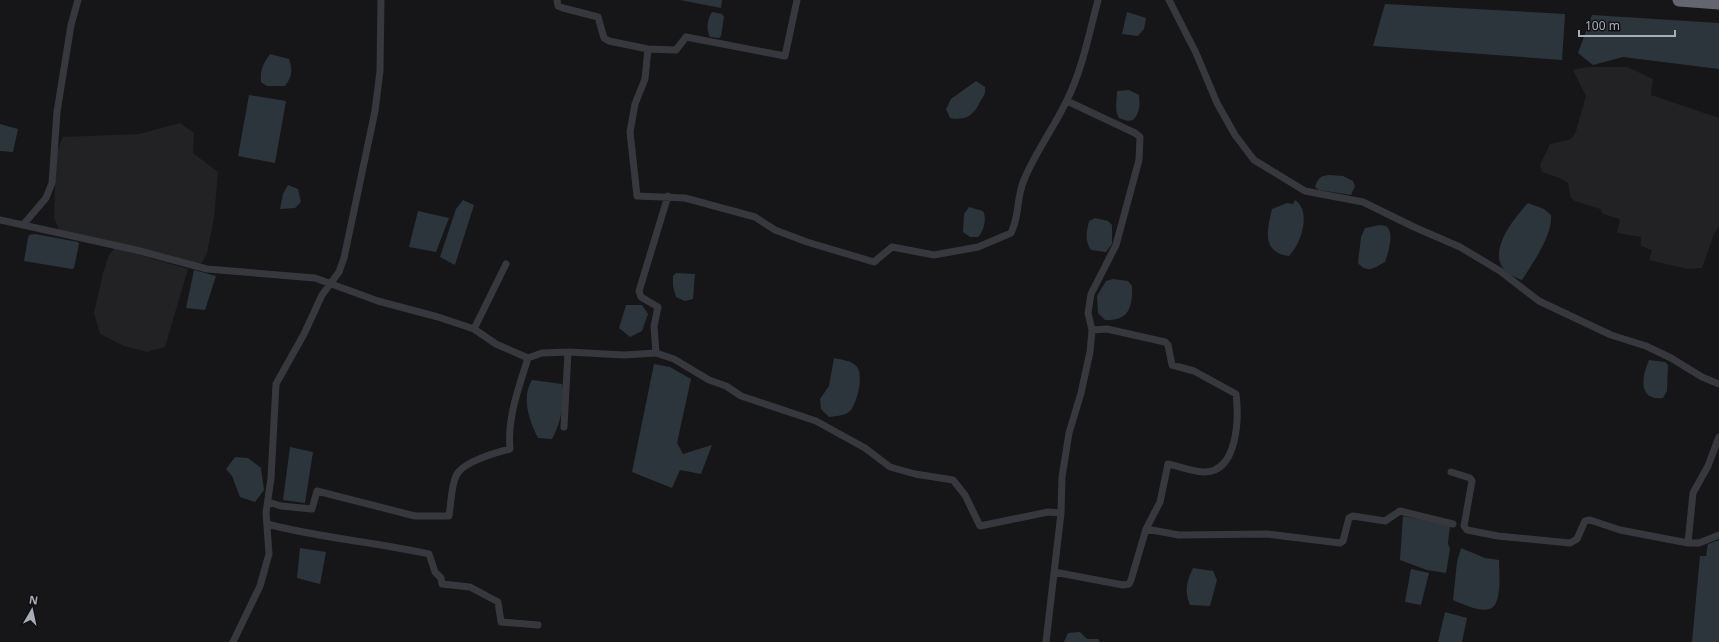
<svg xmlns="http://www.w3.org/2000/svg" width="1719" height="642" viewBox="0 0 1719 642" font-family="'Noto Sans',sans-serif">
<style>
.built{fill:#222225}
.water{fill:#2c353c}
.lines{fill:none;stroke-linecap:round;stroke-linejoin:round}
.street{stroke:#37383d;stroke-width:7}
.highway{stroke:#63666e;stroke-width:13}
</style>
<rect width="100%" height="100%" fill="#161618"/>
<path class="built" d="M1587,67H1627L1638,72L1653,79L1651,95L1719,118V226L1714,234L1702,268L1687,269L1649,260L1652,250L1641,246V237L1617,233L1620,219L1603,214L1600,209L1575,201L1571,198L1568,183L1560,178L1542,172L1540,165L1550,144L1571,139L1575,134L1586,96L1573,70Z
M180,123L194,133L193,153L218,172L214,218L207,253L202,263L197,264L59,230L54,218L56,154L63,137L139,134Z
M115,248L188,269L165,347L147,352L124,346L100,334L94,313L103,273L109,255Z"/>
<path class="water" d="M680,0H722L721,8Z
M1385,4L1565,14L1562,60L1373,46Z
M712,12L722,14L724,17L721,36L719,38L710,37C706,30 707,19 712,12Z
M1127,12L1146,18L1144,29L1138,36L1122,34Z
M1592,15L1719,23V69L1623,57L1593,65L1578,53Z
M270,54L289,59C293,70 292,77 285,86H267L261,82C260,70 263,64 270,54Z
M976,81L985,87C986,94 983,97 980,102C973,116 966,121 950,118L946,109L951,99Z
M1129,90L1139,95C1140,105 1140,113 1133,120L1128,121L1119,118C1114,109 1117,101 1117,91Z
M249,95L286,101L275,163L238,156Z
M0,124L18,129L13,152L0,151Z
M1329,175L1343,176L1353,181L1355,186L1351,195L1319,190L1315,187C1318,178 1320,176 1329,175Z
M288,185L298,189L301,202L295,208L280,209L283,194Z
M463,200L474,205L455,265L440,257L456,209Z
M1295,200C1312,211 1301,244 1289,256C1261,252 1267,230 1272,209L1287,203L1293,204Z
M1528,203L1544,209L1551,215C1553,234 1533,263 1522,280C1517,278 1512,276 1508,273C1484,255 1514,218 1528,203Z
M969,207L983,211C987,218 984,231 978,237H970L963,232L964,214Z
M418,211L449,218L436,252L409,247Z
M1095,218L1108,221L1112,225V244L1106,252L1091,250C1084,240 1087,231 1089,221Z
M1380,225L1386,226C1395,233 1388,253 1385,262C1374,268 1367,274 1358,263L1361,237L1365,228Z
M35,234L78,242L79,244L74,268L72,269L24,261L28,238L29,235Z
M194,270L216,276L205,310L186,308Z
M676,273L695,274L693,299L685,301L676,297L673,286V276Z
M1113,279L1128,281L1132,286C1133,308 1128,321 1105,320L1098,313L1097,296L1106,281Z
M626,305H642L648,314L642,331L630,337L619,328Z
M834,358C842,360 852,360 857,367C864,376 857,404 850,411C845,416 836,416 829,417L821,409L820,399L829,386Z
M1649,360L1665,362L1668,365L1667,391L1663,398C1637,401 1642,376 1649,360Z
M654,364L670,367L691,379L677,443L683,454L712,445L701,474L680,470L672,488L632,472Z
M532,380L562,384C566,401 560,424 552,439L538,438C529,420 521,398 532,380Z
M290,447L313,452L305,503L283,500Z
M235,457L248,458L261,468L264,490L255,502L240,497L232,476L226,469Z
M1403,516L1450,526L1448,543L1450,549L1446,573L1427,570L1400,560Z
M1719,540V642H1692L1700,556H1706L1708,544Z
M300,548L326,552L320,584L297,578Z
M1461,548L1485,558L1499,560C1499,570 1503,606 1489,609C1478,612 1463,604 1453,600L1457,562Z
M1193,568L1213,571L1217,580L1210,606L1190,605C1184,591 1187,581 1193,568Z
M1411,569L1429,573L1421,605L1405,602Z
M1445,612L1467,618L1462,642H1438Z
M1080,632L1087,639H1098L1100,642H1064L1068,633Z"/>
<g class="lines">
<path class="street" d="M557,0L558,6L563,8L598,17L604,38L609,41L648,49L676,50L686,37L785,56L797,0
M1169,0L1196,53L1217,103L1235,135L1254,160L1305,191L1363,202L1414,227L1460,247L1500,271L1539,301L1611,335L1646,346L1671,358L1702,377L1719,384
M648,49L645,79L635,104L630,132L637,196L685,198L755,217L775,230L807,242L874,262L892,247L934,255L978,247L1011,233C1020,215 1016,198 1024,180C1035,153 1053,129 1066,102C1082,71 1089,34 1098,0
M0,220L136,250L207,269L315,278L378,301L438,317L474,329L496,344L528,358C519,387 507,418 510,449C495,453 462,462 456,476C451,487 451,504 449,516H415L317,491L312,509L281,506L268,502
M23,225L46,198L52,183L57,112L71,25L78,0
M474,329L506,264
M656,353L654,326L658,307L641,297L639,291L668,196
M528,358L542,353L568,352L624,355L656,353L674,359L709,380L726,386L741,396L816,421L865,448L890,467L915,474L953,480L965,495L980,526L1048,512L1061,513
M564,427L568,352
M1451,472L1470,478L1472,481L1464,526L1467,530L1498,536L1570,543L1577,539L1585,521L1590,520L1620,530L1688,543H1699L1719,535
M267,524C320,538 375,542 429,554L435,572L441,578L442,584L470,587L498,602L501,622L538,625
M1146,529L1179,535L1267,534L1340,543L1343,541L1349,518L1353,516L1385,521L1400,511L1453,524
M1688,543L1693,493L1708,466L1719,437
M1054,572L1123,585L1129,584L1131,580L1146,529L1160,502L1168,464C1179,466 1193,472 1205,472C1238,471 1239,418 1236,394L1194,371L1172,365L1168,345L1165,342L1107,329L1092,330
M233,642L260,586L269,554L266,513L271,478L276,384L304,334L322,295L339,272L344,258L375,111L380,71L381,0
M1046,642L1061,513L1062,477L1069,433L1081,393L1090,352L1092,330L1088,313L1091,294L1116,245L1139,160L1140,137L1135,133L1067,101"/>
<path class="highway" d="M1679,0L1719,3"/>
</g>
<g transform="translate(32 610) rotate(9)" stroke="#111113" stroke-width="3" paint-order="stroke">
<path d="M0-3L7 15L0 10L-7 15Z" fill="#a8adb8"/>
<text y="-6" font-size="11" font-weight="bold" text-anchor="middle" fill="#a8adb8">N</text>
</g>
<path d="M1579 30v6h96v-6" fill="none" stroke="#a8adb8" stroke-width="2"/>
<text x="1585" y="30" font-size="12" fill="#a8adb8" stroke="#111113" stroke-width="3" paint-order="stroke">100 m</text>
</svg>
